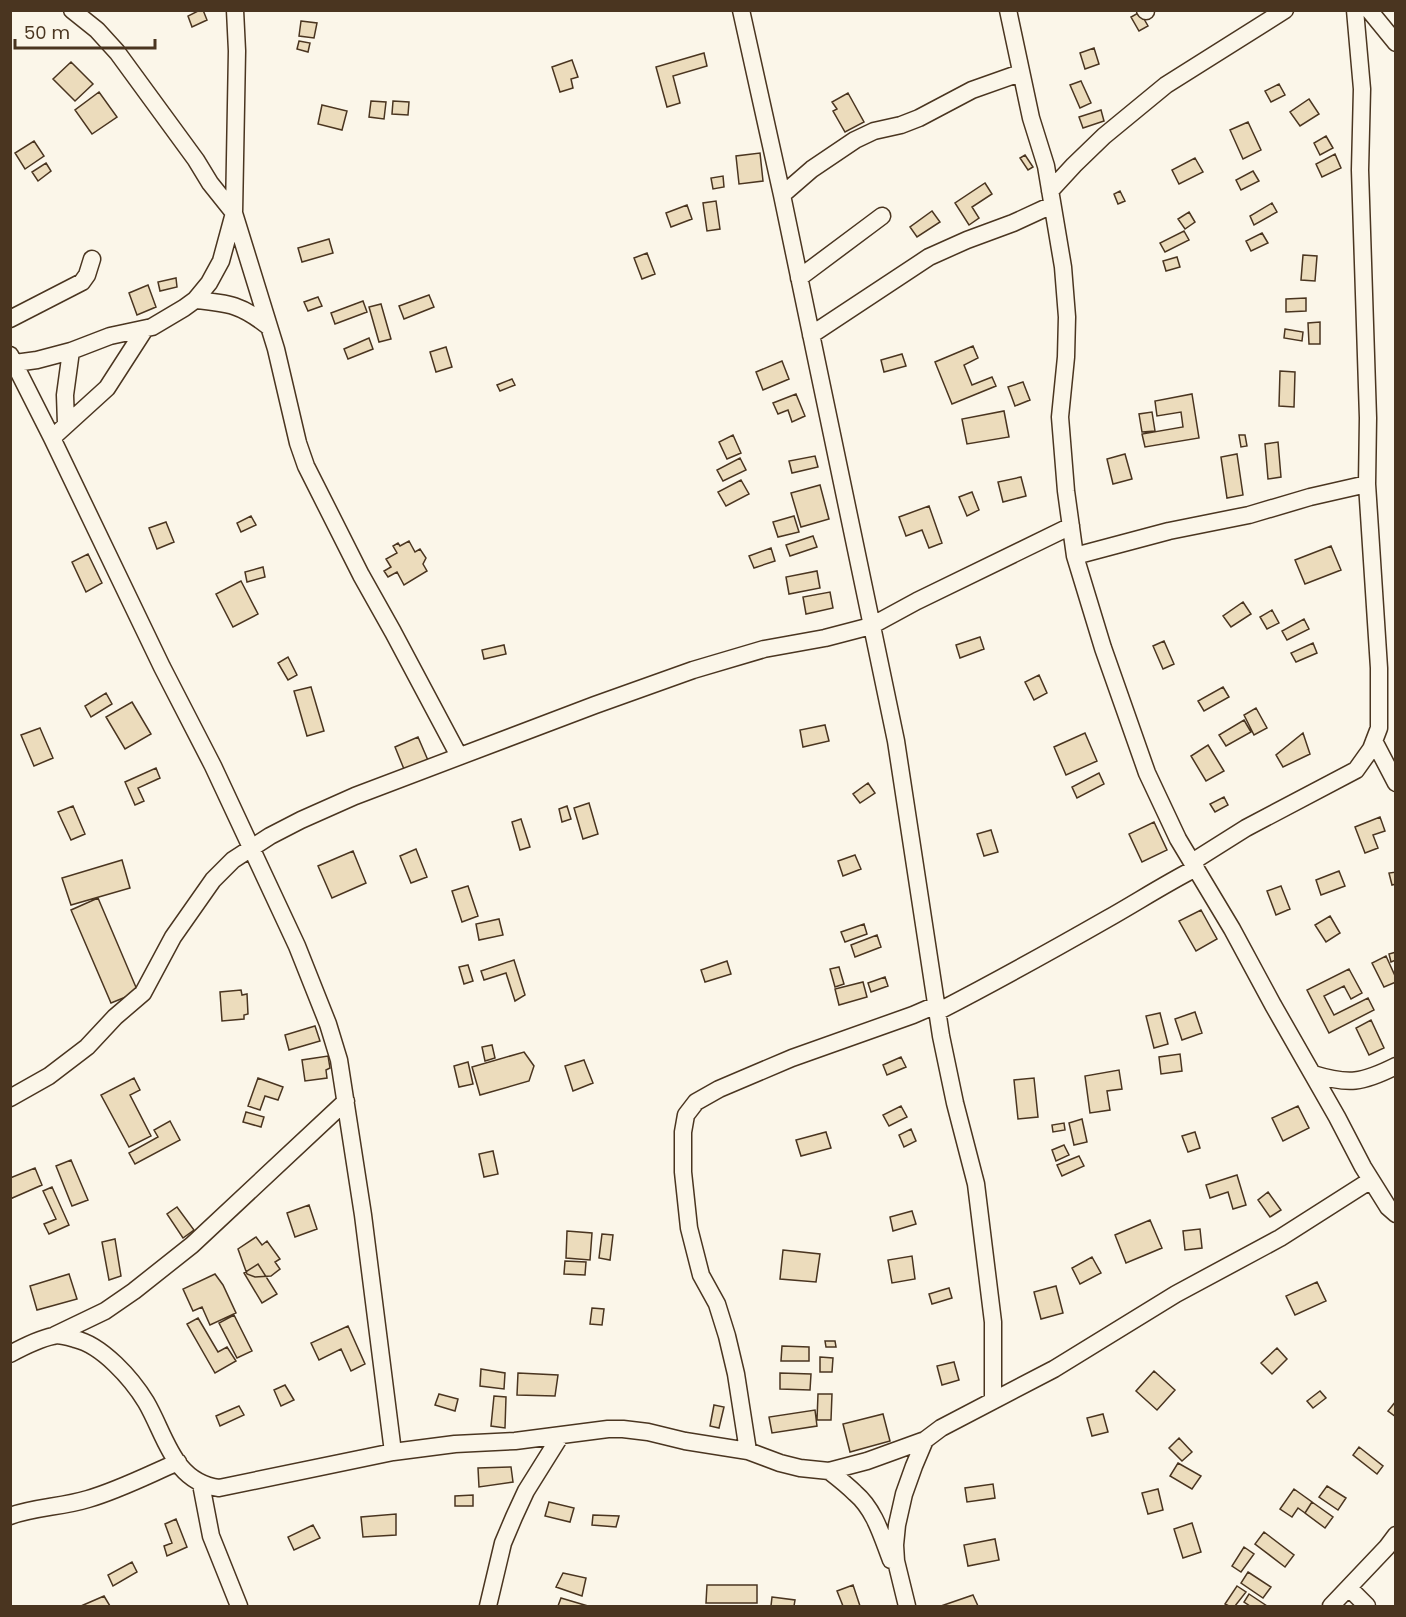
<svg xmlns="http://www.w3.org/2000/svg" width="1406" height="1617" viewBox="0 0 1406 1617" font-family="Poppins,sans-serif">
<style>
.building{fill:#ecdcbc;stroke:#4a3520;stroke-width:1.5}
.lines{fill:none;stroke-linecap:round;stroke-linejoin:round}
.street-casing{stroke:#4a3520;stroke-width:19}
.street{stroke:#fbf6e9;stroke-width:16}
</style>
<rect width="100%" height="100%" fill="#fbf6e9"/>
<path class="building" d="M200,10H203L207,20L192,27L188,16Z
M1140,12L1148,26L1139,31L1131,17Z
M301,21L317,23L314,38L299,36Z
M299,41L310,43L308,52L297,49Z
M1094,48L1099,64L1085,69L1080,53Z
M704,53L707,66L673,76L680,103L667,107L656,67Z
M572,60L578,77L571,79L573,88L560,92L552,67Z
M71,62L93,84L75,101L53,79Z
M1081,81L1091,103L1080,108L1070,85Z
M1279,84L1285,95L1271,102L1265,91Z
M99,92L117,117L92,134L75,110Z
M848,93L864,122L845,132L833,111L837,109L832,102Z
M1309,99L1319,114L1300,126L1290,112Z
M371,101L386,102L384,119L369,117Z
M393,101L409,102L408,115L392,114Z
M322,105L347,111L342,130L318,124Z
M1101,110L1104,121L1083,128L1079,117Z
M1248,122L1261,150L1243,159L1230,130Z
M1326,136L1333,148L1320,155L1314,143Z
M34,141L44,156L25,169L15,153Z
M760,153L763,181L739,184L736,156Z
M1335,154L1341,168L1322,177L1316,164Z
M1025,155L1033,167L1028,170L1020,158Z
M1195,158L1203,172L1179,184L1172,170Z
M46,163L51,171L38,181L32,172Z
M1253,171L1259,181L1241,190L1236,180Z
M723,176L724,187L713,189L711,178Z
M985,183L992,194L972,207L979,218L969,225L955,203Z
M1120,191L1125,201L1118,204L1114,194Z
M716,201L720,229L707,231L703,203Z
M1272,203L1277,212L1254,225L1250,216Z
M687,205L692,219L671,227L666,213Z
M932,211L940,222L917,237L910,227Z
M1189,212L1195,222L1185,229L1178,219Z
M1184,231L1189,240L1165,252L1160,243Z
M1262,233L1268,243L1251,251L1246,241Z
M329,239L333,253L302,262L298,248Z
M647,253L655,274L642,279L634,258Z
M1303,255L1317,256L1315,281L1301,280Z
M1177,257L1180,267L1166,271L1163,261Z
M176,278L177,287L160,291L158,282Z
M148,285L156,307L137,315L129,293Z
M429,295L434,307L404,319L399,306Z
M318,297L322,306L308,311L304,302Z
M1306,298V311L1286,312V299Z
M363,301L367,312L335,324L331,313Z
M381,304L391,339L379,342L369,307Z
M1320,322V344H1309L1308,323Z
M1285,329L1303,332L1302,341L1284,338Z
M369,338L373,349L348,359L344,349Z
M973,346L978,358L964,365L972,385L992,377L996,386L952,404L935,362Z
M446,347L452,367L436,372L430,352Z
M902,354L906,366L884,372L881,360Z
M782,361L789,379L763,390L756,372Z
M1280,371L1295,372L1294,407L1279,406Z
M512,379L515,385L500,391L497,385Z
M1023,382L1030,400L1015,406L1008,387Z
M796,394L805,416L792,422L788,410L778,414L773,403Z
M1192,394L1199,438L1145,447L1142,434L1183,427L1181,412L1157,416L1155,401Z
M1004,411L1009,437L967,444L962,419Z
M1152,412L1155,431L1142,432L1139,414Z
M733,435L741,453L727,459L719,442Z
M1239,435H1245L1247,446L1241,447Z
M1278,442L1281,477L1268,479L1265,444Z
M1125,454L1132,479L1113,484L1107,459Z
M1237,454L1243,495L1227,498L1221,457Z
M815,456L818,467L792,473L789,461Z
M740,458L746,470L723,481L717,470Z
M1021,477L1026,496L1003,502L998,482Z
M741,480L749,494L726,506L718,492Z
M820,485L829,519L801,527L791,493Z
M972,492L979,510L967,516L959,497Z
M929,506L942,543L929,548L922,530L906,536L899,517Z
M251,516L256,525L241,532L237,523Z
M794,516L799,532L778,537L773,522Z
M166,522L174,542L157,549L149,528Z
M813,536L817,547L790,556L786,545Z
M409,541L415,552L420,549L426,558L423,564L427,571L404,585L397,572L388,577L384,571L391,567L386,559L397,553L393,546L398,543L400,546Z
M1331,546L1341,570L1305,584L1295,560Z
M771,548L775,561L754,568L749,556Z
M88,554L102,583L86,592L72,562Z
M263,567L265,577L247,582L245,572Z
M817,571L820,588L789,594L786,577Z
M241,581L258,614L233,627L216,594Z
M830,592L833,608L806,614L803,597Z
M1243,602L1251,614L1231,627L1223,616Z
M1272,610L1279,623L1267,629L1260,617Z
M1304,619L1309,629L1287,640L1282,631Z
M980,637L984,649L960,658L956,645Z
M1164,641L1174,664L1163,669L1153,646Z
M1313,643L1317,653L1296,662L1291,653Z
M504,645L506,654L484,659L482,650Z
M288,657L297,675L288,680L278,663Z
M1039,675L1047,693L1034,700L1025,682Z
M311,687L324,731L307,736L294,691Z
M1223,687L1229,697L1204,711L1198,701Z
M106,693L112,704L91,717L85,706Z
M132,702L151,734L125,749L106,717Z
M1256,708L1267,728L1254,735L1244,715Z
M1244,720L1251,732L1226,746L1219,735Z
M825,725L829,741L803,747L800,730Z
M40,728L53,758L34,766L21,735Z
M1085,733L1097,761L1066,775L1054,747Z
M1303,733L1310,754L1283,767L1276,755Z
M418,737L430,765L406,774L395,747Z
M1208,745L1224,771L1206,781L1191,756Z
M156,768L160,778L138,788L144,801L135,805L125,782Z
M1099,773L1104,784L1077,798L1072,787Z
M868,783L875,793L860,803L853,794Z
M1224,797L1228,805L1215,812L1210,804Z
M589,803L598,834L583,839L574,808Z
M73,806L85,834L71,840L58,812Z
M567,806L571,819L562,822L559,809Z
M1380,817L1385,831L1373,835L1378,848L1365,853L1355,827Z
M521,819L530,847L520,850L512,822Z
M1154,822L1167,850L1142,862L1129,834Z
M991,830L998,852L984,856L977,834Z
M416,849L427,877L411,883L400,856Z
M353,851L366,883L332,898L318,866Z
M855,855L861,869L843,876L838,861Z
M122,860L130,888L71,905L62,878Z
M1339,871L1345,886L1321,895L1316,880Z
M1396,872V884L1392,885L1389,873Z
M468,886L478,916L462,922L452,891Z
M1281,886L1290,909L1276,915L1267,891Z
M98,898L138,992L111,1003L71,910Z
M1201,910L1217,939L1196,951L1179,921Z
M1330,916L1340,933L1326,942L1315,925Z
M499,919L503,935L479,940L476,924Z
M864,924L867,934L845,942L841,932Z
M877,935L881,947L855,957L851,945Z
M1396,952V960L1391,962L1389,954Z
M1386,956L1396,978V982L1384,987L1372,963Z
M514,960L525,995L515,1001L506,973L484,980L481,971Z
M727,961L731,974L705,982L701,970Z
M468,965L473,981L464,984L459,967Z
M839,967L844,984L835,987L830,969Z
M1349,969L1362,993L1351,999L1344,986L1324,996L1334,1015L1368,998L1374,1010L1329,1033L1307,990Z
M885,977L888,986L871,992L868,983Z
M863,982L867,997L839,1005L835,989Z
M241,990L242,995L247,994L248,1014L244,1015V1019L222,1021L220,992Z
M1195,1012L1202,1033L1182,1040L1175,1019Z
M1160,1013L1168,1044L1154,1048L1146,1016Z
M1371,1020L1384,1048L1369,1055L1356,1028Z
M315,1026L320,1041L289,1050L285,1035Z
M492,1045L495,1058L485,1061L482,1047Z
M524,1052L534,1066L529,1081L480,1095L472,1067Z
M1180,1054L1182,1071L1161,1074L1159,1057Z
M328,1056L330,1068L326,1070L327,1078L305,1081L302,1060Z
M901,1057L906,1067L887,1075L883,1065Z
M584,1060L593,1083L573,1091L565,1066Z
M468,1062L473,1084L459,1087L454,1066Z
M1119,1070L1122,1089L1107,1091L1110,1110L1090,1113L1085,1076Z
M134,1078L140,1090L130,1095L151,1136L129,1147L101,1095Z
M258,1078L283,1087L278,1100L265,1096L260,1110L248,1106Z
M1034,1078L1038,1117L1018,1119L1014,1080Z
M901,1106L907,1117L889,1126L883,1115Z
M1298,1106L1309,1128L1283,1141L1272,1118Z
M246,1112L264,1117L261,1127L243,1122Z
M1082,1119L1087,1142L1074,1145L1069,1123Z
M170,1121L180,1140L135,1164L129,1153L158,1137L154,1130Z
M1064,1123L1065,1130L1053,1132L1052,1125Z
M911,1129L916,1141L904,1147L899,1135Z
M826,1132L831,1148L801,1156L796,1140Z
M1195,1132L1200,1148L1188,1152L1182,1136Z
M1064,1145L1069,1155L1056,1161L1052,1150Z
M493,1151L498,1174L484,1177L479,1154Z
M1079,1156L1084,1166L1062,1176L1057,1165Z
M71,1160L88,1200L72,1206L56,1166Z
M35,1168L42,1185L10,1199V1178Z
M1237,1175L1246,1205L1233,1209L1228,1192L1210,1198L1206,1185Z
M52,1187L69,1225L49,1234L44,1224L56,1219L43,1191Z
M1268,1192L1281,1210L1270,1217L1258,1200Z
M309,1205L317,1229L295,1237L287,1213Z
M177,1207L194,1230L183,1238L167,1214Z
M912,1211L916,1224L893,1231L890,1217Z
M1150,1220L1162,1248L1126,1263L1115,1235Z
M1200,1229L1202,1248L1185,1250L1183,1231Z
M567,1231L592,1233L590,1260L566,1258Z
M602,1234L613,1235L610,1260L599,1258Z
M256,1237L262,1245L267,1241L280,1259L275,1262L280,1269L271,1276L255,1277L247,1274L238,1249Z
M115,1239L121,1276L109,1280L102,1242Z
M783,1250L820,1254L816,1282L780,1279Z
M912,1256L915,1279L892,1283L888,1260Z
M1092,1257L1101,1273L1080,1284L1072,1268Z
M565,1261L586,1262L585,1275L564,1274Z
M258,1264L277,1294L262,1303L244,1273Z
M69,1274L77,1299L37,1310L30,1286Z
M215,1274L223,1285L236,1313L210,1325L202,1307L193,1311L183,1289Z
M1317,1282L1326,1301L1295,1315L1286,1296Z
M1056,1286L1063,1313L1041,1319L1034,1292Z
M949,1288L952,1298L932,1304L929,1294Z
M592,1308L604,1309L602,1325L590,1324Z
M234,1315L252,1351L237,1358L219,1323Z
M198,1318L218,1352L227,1347L236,1361L215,1373L187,1324Z
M348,1326L365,1364L351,1371L341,1349L319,1360L311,1343Z
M825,1341H835L836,1347H826Z
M782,1346L809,1347V1361H781Z
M1277,1348L1287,1359L1272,1374L1261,1363Z
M820,1357L833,1358L832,1372H820Z
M954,1362L959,1380L942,1385L937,1366Z
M481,1369L505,1373L504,1389L480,1386Z
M1154,1371L1175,1390L1157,1410L1136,1391Z
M518,1373L558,1375L555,1396L517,1395Z
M780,1373L811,1374L810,1390L780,1389Z
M285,1385L294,1400L281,1406L274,1390Z
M1320,1391L1326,1398L1313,1408L1307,1401Z
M439,1394L458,1399L455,1411L435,1405Z
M818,1394H832L831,1420H817Z
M494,1396L506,1397L505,1428L491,1426Z
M1396,1401V1417L1388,1411Z
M714,1405L724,1407L719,1428L710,1426Z
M239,1406L244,1415L220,1426L216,1416Z
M815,1410L817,1426L772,1433L769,1417Z
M883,1414L890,1441L850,1452L843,1424Z
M1103,1414L1108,1432L1092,1436L1087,1418Z
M1179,1438L1192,1452L1182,1461L1169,1448Z
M1359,1447L1383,1466L1377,1474L1353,1455Z
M1178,1463L1201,1476L1192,1489L1170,1476Z
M511,1467L513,1482L479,1487L478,1468Z
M993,1484L995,1498L967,1502L965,1488Z
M1327,1486L1346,1498L1338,1510L1319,1497Z
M1158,1489L1163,1510L1148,1514L1142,1493Z
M1294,1489L1312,1502L1305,1513L1298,1508L1292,1517L1280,1509Z
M473,1495V1506H455V1496Z
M549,1502L574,1508L570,1522L545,1516Z
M1312,1502L1333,1517L1325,1528L1305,1513Z
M396,1514V1535L363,1537L361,1517Z
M593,1515L619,1516L616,1527L592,1525Z
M176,1519L187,1547L167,1556L164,1546L172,1543L165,1524Z
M1192,1523L1201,1552L1183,1558L1174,1529Z
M313,1525L320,1538L294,1550L288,1537Z
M1264,1532L1294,1555L1285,1567L1255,1544Z
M995,1539L999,1560L968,1566L964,1545Z
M1244,1547L1254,1554L1241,1572L1232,1566Z
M132,1562L137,1572L113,1586L108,1575Z
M1248,1572L1271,1587L1263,1598L1241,1583Z
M563,1573L586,1578L582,1596L556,1587Z
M707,1585H757V1603H706Z
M853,1585L860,1606H843L837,1591Z
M1237,1586L1246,1592L1235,1606H1229L1225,1604Z
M1249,1594L1267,1606H1250L1244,1602Z
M973,1595L978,1606H941Z
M104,1596L110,1606H81Z
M772,1597L795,1600L794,1606H771Z
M561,1598L588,1606H558Z"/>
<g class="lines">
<g class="street-casing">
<path id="street" d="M72,10L97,30L117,52L196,160L210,183L234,213L276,349L298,443L306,466L361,575L393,632L459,756
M741,10L782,195L896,741L941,1036L955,1103L976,1184L993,1322V1400
M1008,10L1031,118L1046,166L1063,267L1067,317L1066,357L1060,417L1066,491L1075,556L1103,648L1147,773L1178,839L1232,929L1273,1005L1337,1117L1363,1167L1388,1207L1396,1214
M1145,10L1146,11
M1369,10L1396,43
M1050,191L1074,165L1104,136L1166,85L1285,10
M782,195L812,169L855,140L874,131L901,125L919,118L972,90L1020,73
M799,278L882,216
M195,300C229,303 242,305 269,327
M10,319L82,282L87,275L92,259
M811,335L929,257L967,240L1013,223L1052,205
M10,355L52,438L162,667L213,766L297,946L328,1024L339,1060L363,1215L393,1452
M15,363L37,360L71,351L110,336L152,327L184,308L195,300L209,283L221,261L234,213L237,51L235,10
M66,424L65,395L71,351
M52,438L107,388L145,329
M1075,556L1169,531L1249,515L1310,497L1367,484
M1374,741L1396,783
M1192,862L1246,828L1356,770L1371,749L1379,728V668L1367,484L1368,418L1360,170L1362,89L1355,10
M937,1012C995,982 1051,951 1107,919C1137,902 1165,884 1196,868
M1313,1074C1349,1085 1362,1083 1396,1066
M10,1098L49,1076L87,1047L115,1017L143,993L173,937L213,880L233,860L270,836L301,820L355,796L595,705L693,670L764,649L825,638L871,626L917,601L1071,526
M55,1335L105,1311L134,1291L192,1245L346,1101
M10,1354C23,1347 38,1339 53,1336C59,1334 68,1337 75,1339C102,1345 132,1379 146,1402C166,1436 173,1482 219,1488L393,1452L455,1444L515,1441L608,1429H623L648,1432L685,1441L748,1451L780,1463L800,1468L829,1471L867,1461L925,1440
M748,1451L736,1374L727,1336L717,1304L701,1275L689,1228L683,1172V1132L686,1115L696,1102L719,1089L792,1058L913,1015L936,1005
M829,1471C838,1478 847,1485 855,1493C875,1510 882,1537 891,1560
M201,1484L211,1536L239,1606
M10,1516C35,1507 62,1507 88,1499C119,1490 148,1475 178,1462
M1349,1588L1367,1606
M488,1606L503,1543L514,1517L526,1491L561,1435
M907,1606L896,1561L895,1545L897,1525L904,1494L914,1466L925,1440L941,1428L1054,1369L1176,1294L1280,1238L1371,1180
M1331,1606L1387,1547L1396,1535"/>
</g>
<use href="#street" class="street"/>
</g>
<rect width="1406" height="1617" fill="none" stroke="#4a3520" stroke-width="24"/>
<path d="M15 39v9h140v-9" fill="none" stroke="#4a3520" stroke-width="3"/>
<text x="24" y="39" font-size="18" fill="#4a3520" stroke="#fbf6e9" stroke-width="4.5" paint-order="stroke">50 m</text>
</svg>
